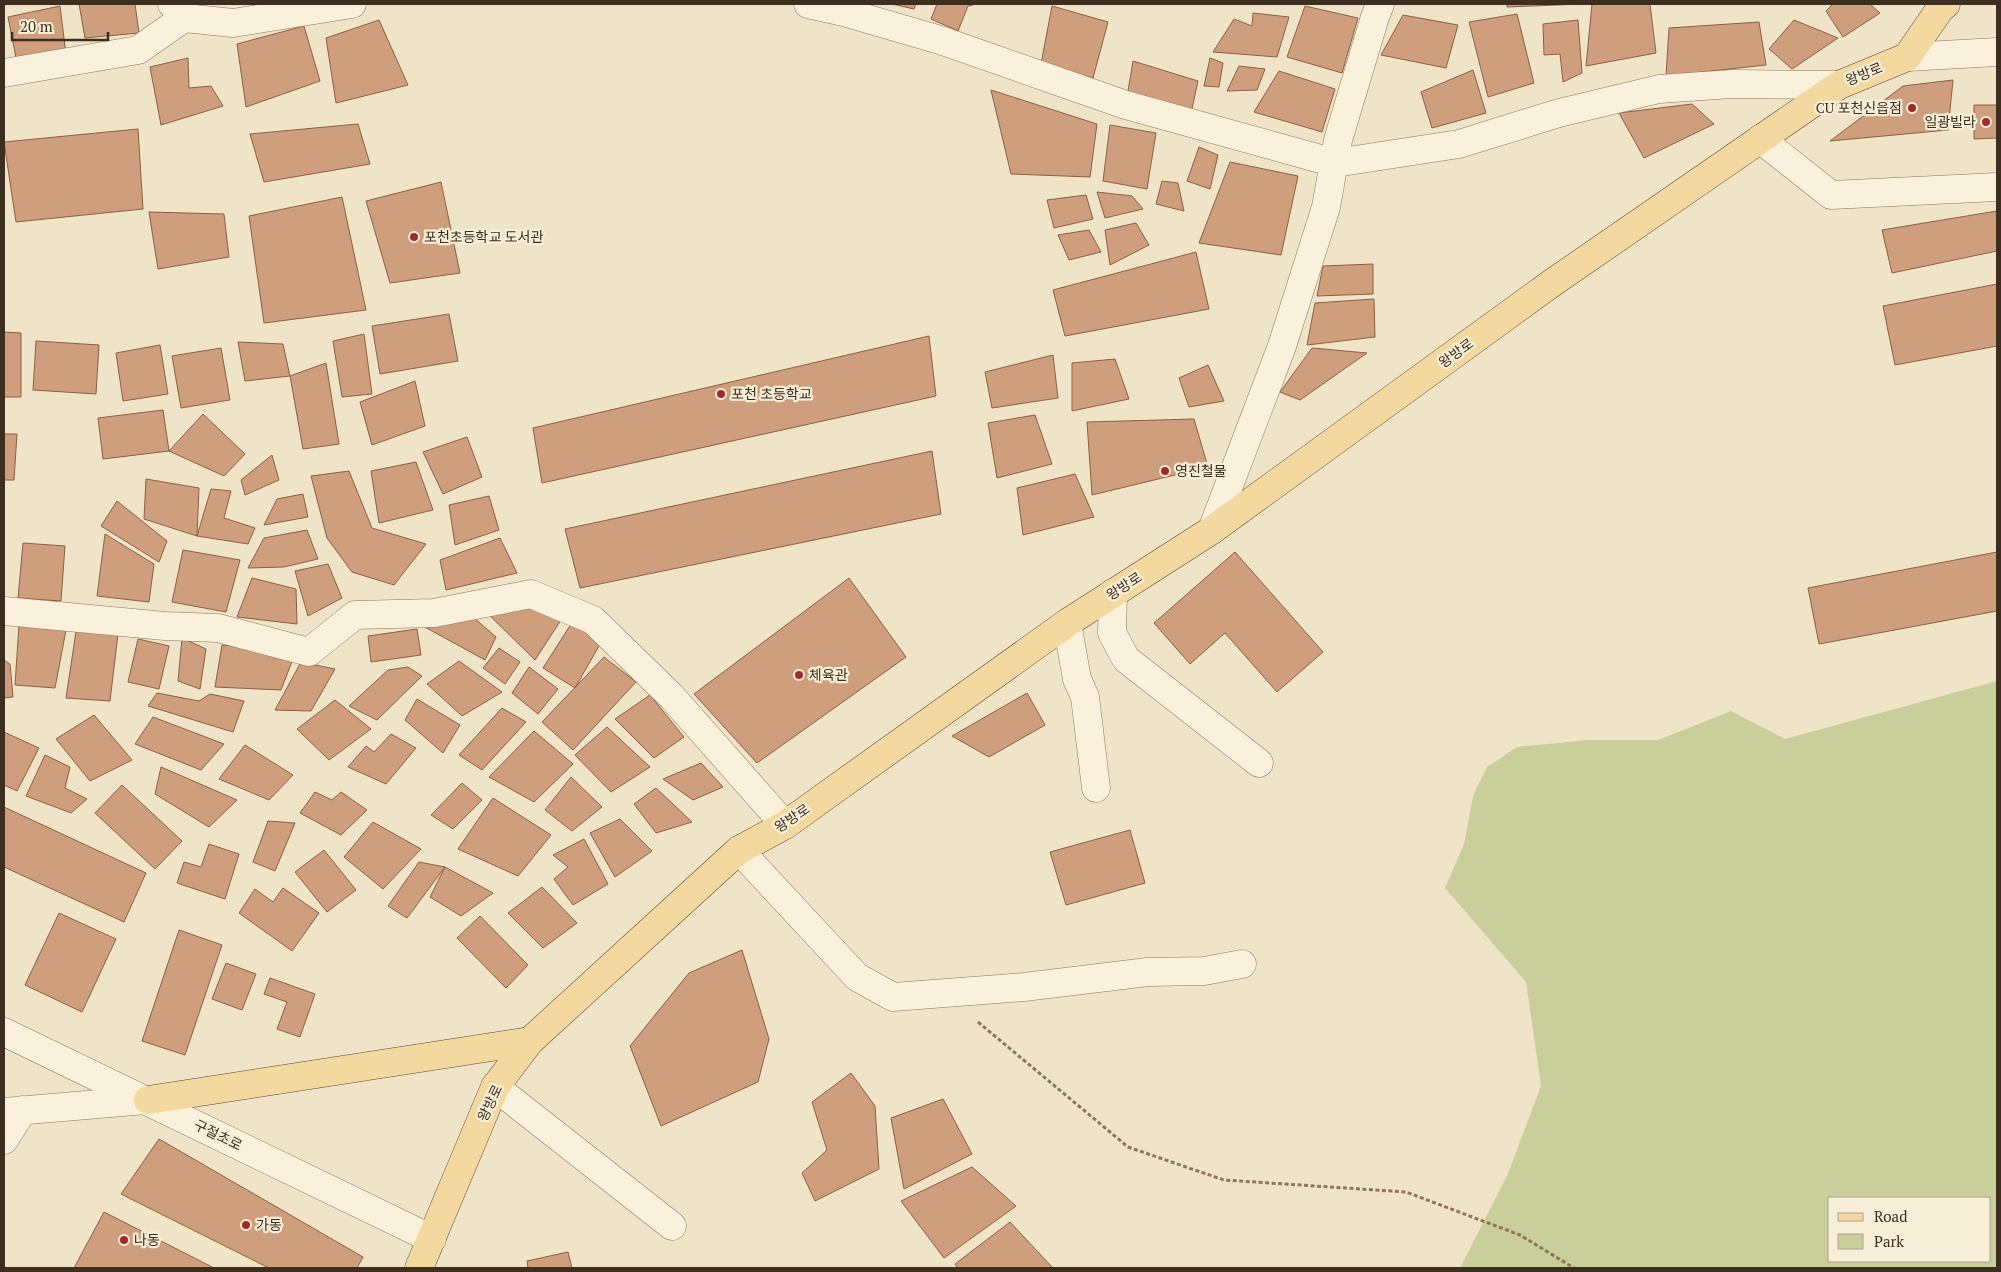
<svg xmlns="http://www.w3.org/2000/svg" width="2001" height="1272" viewBox="0 0 2001 1272" font-family="'PT Serif','Noto Sans KR',serif">
<style>
.green{fill:#c9cf9b;fill-rule:evenodd}
.building{fill:#cf9f7d;stroke:#8d5f41}
.lines{fill:none;stroke-linecap:round;stroke-linejoin:round}
.minor-casing{stroke:#8d765c;stroke-width:29}
.major-casing{stroke:#5b4430;stroke-width:29}
.path{stroke:#8d765c;stroke-width:3;stroke-dasharray:4 2.5;stroke-linecap:butt}
.minor{stroke:#faf1dc;stroke-width:28}
.major{stroke:#f3d9a0;stroke-width:28}
.poi-dot{fill:#9e2a2b;stroke:#f7eed8;stroke-width:2}
.labels{text-anchor:middle;stroke-width:4.5;stroke-linejoin:round;paint-order:stroke}
.street-label{font-size:14px;fill:#3d2e20;stroke:#f7eed8}
.poi-label{font-size:14px;fill:#3d2e20;stroke:#f7eed8;text-anchor:start}
</style>
<rect width="100%" height="100%" fill="#f0e4c8"/>
<path class="green" d="M1997,681V1268H1460L1507,1176L1541,1086L1526,982L1445,888L1464,844L1473,796L1487,767L1517,747L1588,740H1658L1731,711L1785,739ZM1830,1198H1990V1261H1830Z"/>
<path class="building" d="M79,4H135L139,33L85,38Z
M892,4H916L914,9Z
M937,4H977L968,6L958,31L931,19Z
M1507,4H1583L1507,7Z
M1592,4H1650L1656,53L1586,66Z
M1833,4H1870L1880,13L1843,37L1826,11Z
M60,6L66,54L17,63L8,17Z
M1052,6L1108,22L1093,78L1041,64Z
M1305,6L1358,18L1342,73L1287,57Z
M1253,13L1289,17L1277,57L1213,52L1234,19L1252,26Z
M1517,14L1534,83L1488,97L1469,22Z
M1403,15L1458,25L1446,68L1381,55Z
M379,20L408,85L336,103L326,38Z
M1578,20L1582,73L1563,82L1560,54L1544,55L1543,24Z
M1794,20L1838,38L1792,69L1769,49Z
M1759,22L1766,65L1666,76L1669,28Z
M304,26L320,81L246,107L237,44Z
M188,58L189,88L211,86L223,106L161,125L150,67Z
M1210,58L1223,63L1219,87L1204,86Z
M1133,61L1198,81L1190,118L1128,91Z
M1239,66L1265,69L1257,90L1227,91Z
M1473,70L1486,113L1432,128L1421,92Z
M1279,71L1335,89L1322,132L1254,112Z
M1953,80L1948,130L1830,141L1903,86Z
M991,90L1097,124L1090,177L1011,174Z
M1692,104L1714,124L1644,158L1619,113Z
M1974,105H1997V138L1974,139Z
M358,124L370,164L264,182L250,134Z
M1110,125L1156,133L1147,189L1103,181Z
M138,129L143,209L16,222L4,142Z
M1199,147L1218,155L1210,189L1187,181Z
M1230,162L1298,176L1281,255L1199,243Z
M1162,181L1178,183L1184,211L1156,204Z
M441,182L460,273L390,283L366,201Z
M1097,192L1132,196L1143,209L1105,218Z
M1086,195L1093,219L1054,228L1047,200Z
M342,197L366,310L264,323L249,216Z
M1997,211V251L1892,273L1882,230Z
M149,212L224,214L229,257L158,269Z
M1136,223L1149,245L1110,265L1105,230Z
M1089,230L1101,252L1069,260L1058,235Z
M1196,252L1209,309L1065,336L1053,290Z
M1373,264V294L1317,296L1323,266Z
M1997,284V346L1895,365L1883,306Z
M1374,299L1375,337L1307,345L1315,303Z
M449,314L458,361L380,374L372,326Z
M4,332L21,333V397H4Z
M364,334L372,394L342,397L333,341Z
M929,336L936,396L542,483L533,428Z
M36,341L99,345L96,394L33,390Z
M238,342L283,344L290,376L245,381Z
M160,345L168,394L123,401L116,353Z
M221,348L230,400L181,408L172,356Z
M1312,348L1367,353L1300,400L1280,392Z
M1053,355L1058,398L992,408L985,372Z
M1115,359L1129,399L1072,411V363Z
M326,363L339,444L303,449L290,376Z
M1208,365L1224,401L1189,407L1179,378Z
M415,381L425,426L372,445L360,402Z
M163,410L169,451L103,459L98,418Z
M203,414L245,454L224,476L169,451Z
M1035,415L1052,464L997,478L988,423Z
M1194,419L1208,467L1092,495L1087,422Z
M4,434H17L14,480H4Z
M467,437L482,477L443,494L423,452Z
M932,451L941,514L580,588L565,529Z
M272,455L279,480L245,495L241,480Z
M416,462L433,510L379,523L371,471Z
M349,471L372,528L426,544L394,585L352,572L327,538L311,476Z
M1075,474L1094,517L1023,535L1017,488Z
M146,479L199,488L197,536L144,519Z
M211,489L231,491L224,518L255,528L248,544L197,536Z
M303,494L308,517L264,525L277,499Z
M489,496L499,530L455,545L449,505Z
M117,501L167,541L159,562L101,526Z
M307,530L318,559L284,567L248,568L264,538Z
M105,534L154,564L149,602L97,596Z
M500,538L517,573L446,590L440,560Z
M23,543L65,546L61,601L18,598Z
M183,550L240,560L226,612L172,602Z
M1235,552L1323,652L1277,692L1225,633L1190,664L1154,623Z
M1997,552V611L1819,644L1808,588Z
M328,564L342,598L308,616L295,571Z
M252,578L296,589L297,624L237,617Z
M849,578L906,657L757,763L694,694Z
M527,605L561,620L535,660L480,606Z
M464,609L496,637L485,660L423,626Z
M573,621L603,639L575,688L543,668Z
M19,625L66,630L55,688L15,685Z
M77,625L118,634L110,701L66,698Z
M417,629L421,655L371,662L368,636Z
M182,638L206,649L200,689L178,681Z
M138,639L169,646L159,689L128,682Z
M222,645L296,651L281,690L215,687Z
M499,648L520,662L505,684L483,668Z
M604,657L636,682L573,750L542,722Z
M4,660L10,664L13,697L4,698Z
M459,661L502,692L462,716L427,684Z
M301,662L335,669L311,711L275,710Z
M408,667L422,676L377,720L349,706L388,670Z
M529,667L558,689L538,714L512,693Z
M157,693L199,701L210,694L244,701L233,732L148,706Z
M1027,693L1045,725L989,757L952,736Z
M650,695L684,737L654,758L615,719Z
M417,699L460,725L443,753L405,720Z
M335,700L371,729L329,760L297,729Z
M502,708L526,722L482,770L459,755Z
M94,715L132,760L90,781L56,739Z
M153,717L224,744L201,770L135,744Z
M607,727L650,767L611,792L575,755Z
M534,731L573,764L534,802L489,777Z
M4,732L39,748L17,791L4,785Z
M391,734L416,748L386,784L348,767L366,746L374,752Z
M245,745L293,775L269,800L219,779Z
M45,755L70,767L65,788L87,799L71,813L26,796Z
M701,763L723,787L693,800L663,779Z
M161,767L237,800L209,827L155,794Z
M571,777L602,807L572,831L545,810Z
M462,783L482,800L453,829L431,815Z
M122,785L182,841L155,869L95,813Z
M656,788L692,822L656,833L634,804Z
M315,792L332,800L341,792L367,810L341,835L300,813Z
M493,798L551,835L518,876L458,849Z
M4,807L146,873L124,922L4,867Z
M620,819L652,851L615,877L590,833Z
M268,821L295,823L275,871L253,862Z
M373,822L421,849L383,889L344,857Z
M1130,830L1145,883L1066,905L1050,852Z
M584,839L608,884L573,905L554,879L568,867L553,855Z
M209,844L239,854L225,899L177,883L184,862L201,867Z
M324,850L356,890L327,912L295,872Z
M419,862L445,867L407,918L388,906Z
M445,867L493,893L461,916L430,897Z
M542,887L577,923L543,948L508,913Z
M283,888L319,913L292,951L239,913L255,889L273,902Z
M59,913L116,939L82,1012L25,985Z
M480,916L528,965L506,988L457,938Z
M179,930L222,945L185,1055L142,1041Z
M742,950L769,1039L758,1082L661,1126L630,1046L689,973Z
M226,963L256,974L242,1010L212,999Z
M270,978L315,994L300,1037L277,1029L287,1002L264,994Z
M851,1073L875,1106L879,1169L815,1201L802,1173L827,1150L812,1102Z
M943,1099L972,1154L904,1189L891,1118Z
M159,1139L363,1257L357,1268H269L121,1194Z
M972,1167L1016,1206L944,1258L901,1201Z
M104,1212L214,1268H74Z
M1010,1222L1053,1268H958L955,1264Z
M568,1252L572,1268H528L527,1261Z"/>
<g class="lines">
<g class="minor-casing">
<path id="minor" d="M172,4L184,18L233,23L352,4
M808,4L844,12L940,40L1126,105L1335,163L1459,144L1559,113L1659,89L1732,84L1839,85
M1907,57L1997,52
M4,73L138,50L184,18
M1760,139L1831,195L1997,187
M1212,530L1282,346L1326,207L1338,140L1375,17L1380,4
M1113,593L1112,633L1126,659L1259,763
M4,611L165,626L218,628L309,652L355,615L434,613L531,594L593,620L672,697L785,825
M1067,623L1077,679L1085,697L1096,788
M739,850L857,977L893,997L1024,987L1148,972L1204,971L1242,964
M4,1032L432,1239
M495,1087L672,1226
M4,1112L146,1100
M4,1140L23,1110"/>
</g>
<g class="major-casing">
<path id="major" d="M148,1100L530,1041
M419,1268L495,1087L530,1041L739,850L785,825L1067,623L1212,530L1552,283L1839,85L1907,57L1940,9L1946,4"/>
</g>
<path class="path" d="M978,1022L1128,1147L1224,1180L1406,1192L1520,1235L1574,1268"/>
<use href="#minor" class="minor"/>
<use href="#major" class="major"/>
</g>
<g class="poi-dot">
<circle cx="1912" cy="108" r="5"/>
<circle cx="1986" cy="122" r="5"/>
<circle cx="414" cy="237" r="5"/>
<circle cx="721" cy="394" r="5"/>
<circle cx="1165" cy="471" r="5"/>
<circle cx="799" cy="675" r="5"/>
<circle cx="246" cy="1225" r="5"/>
<circle cx="124" cy="1240" r="5"/>
</g>
<g class="labels">
<g class="street-label">
<text transform="translate(1864 74) rotate(-22)" y="5">왕방로</text>
<text transform="translate(1456 353) rotate(-36)" y="5">왕방로</text>
<text transform="translate(1124 586) rotate(-33)" y="5">왕방로</text>
<text transform="translate(792 818) rotate(-34)" y="5">왕방로</text>
<text transform="translate(490 1103) rotate(-65)" y="5">왕방로</text>
<text transform="translate(218 1135) rotate(26)" y="5">구절초로</text>
</g>
<g class="poi-label">
<text x="1902" y="113" text-anchor="end">CU 포천신읍점</text>
<text x="1976" y="127" text-anchor="end">일광빌라</text>
<text x="424" y="242">포천초등학교 도서관</text>
<text x="731" y="399">포천 초등학교</text>
<text x="1175" y="476">영진철물</text>
<text x="809" y="680">체육관</text>
<text x="256" y="1230">가동</text>
<text x="134" y="1245">나동</text>
</g>
</g>
<rect width="2001" height="1272" fill="none" stroke="#3d2e20" stroke-width="10"/>
<rect x="1828" y="1197" width="162" height="65" fill="#f7eed8" stroke="#ada18e"/>
<rect x="1838" y="1213" width="25" height="8" fill="#f3d9a0" stroke="#ada18e"/>
<text x="1874" y="1222" font-size="15" fill="#3d2e20">Road</text>
<rect x="1838" y="1234" width="25" height="15" fill="#c9cf9b" stroke="#ada18e"/>
<text x="1874" y="1247" font-size="15" fill="#3d2e20">Park</text>
<path d="M12 32v8h96v-8" fill="none" stroke="#3d2e20" stroke-width="2.5"/>
<text x="20" y="32" font-size="15" fill="#3d2e20" stroke="#f7eed8" stroke-width="4" paint-order="stroke">20 m</text>
</svg>
